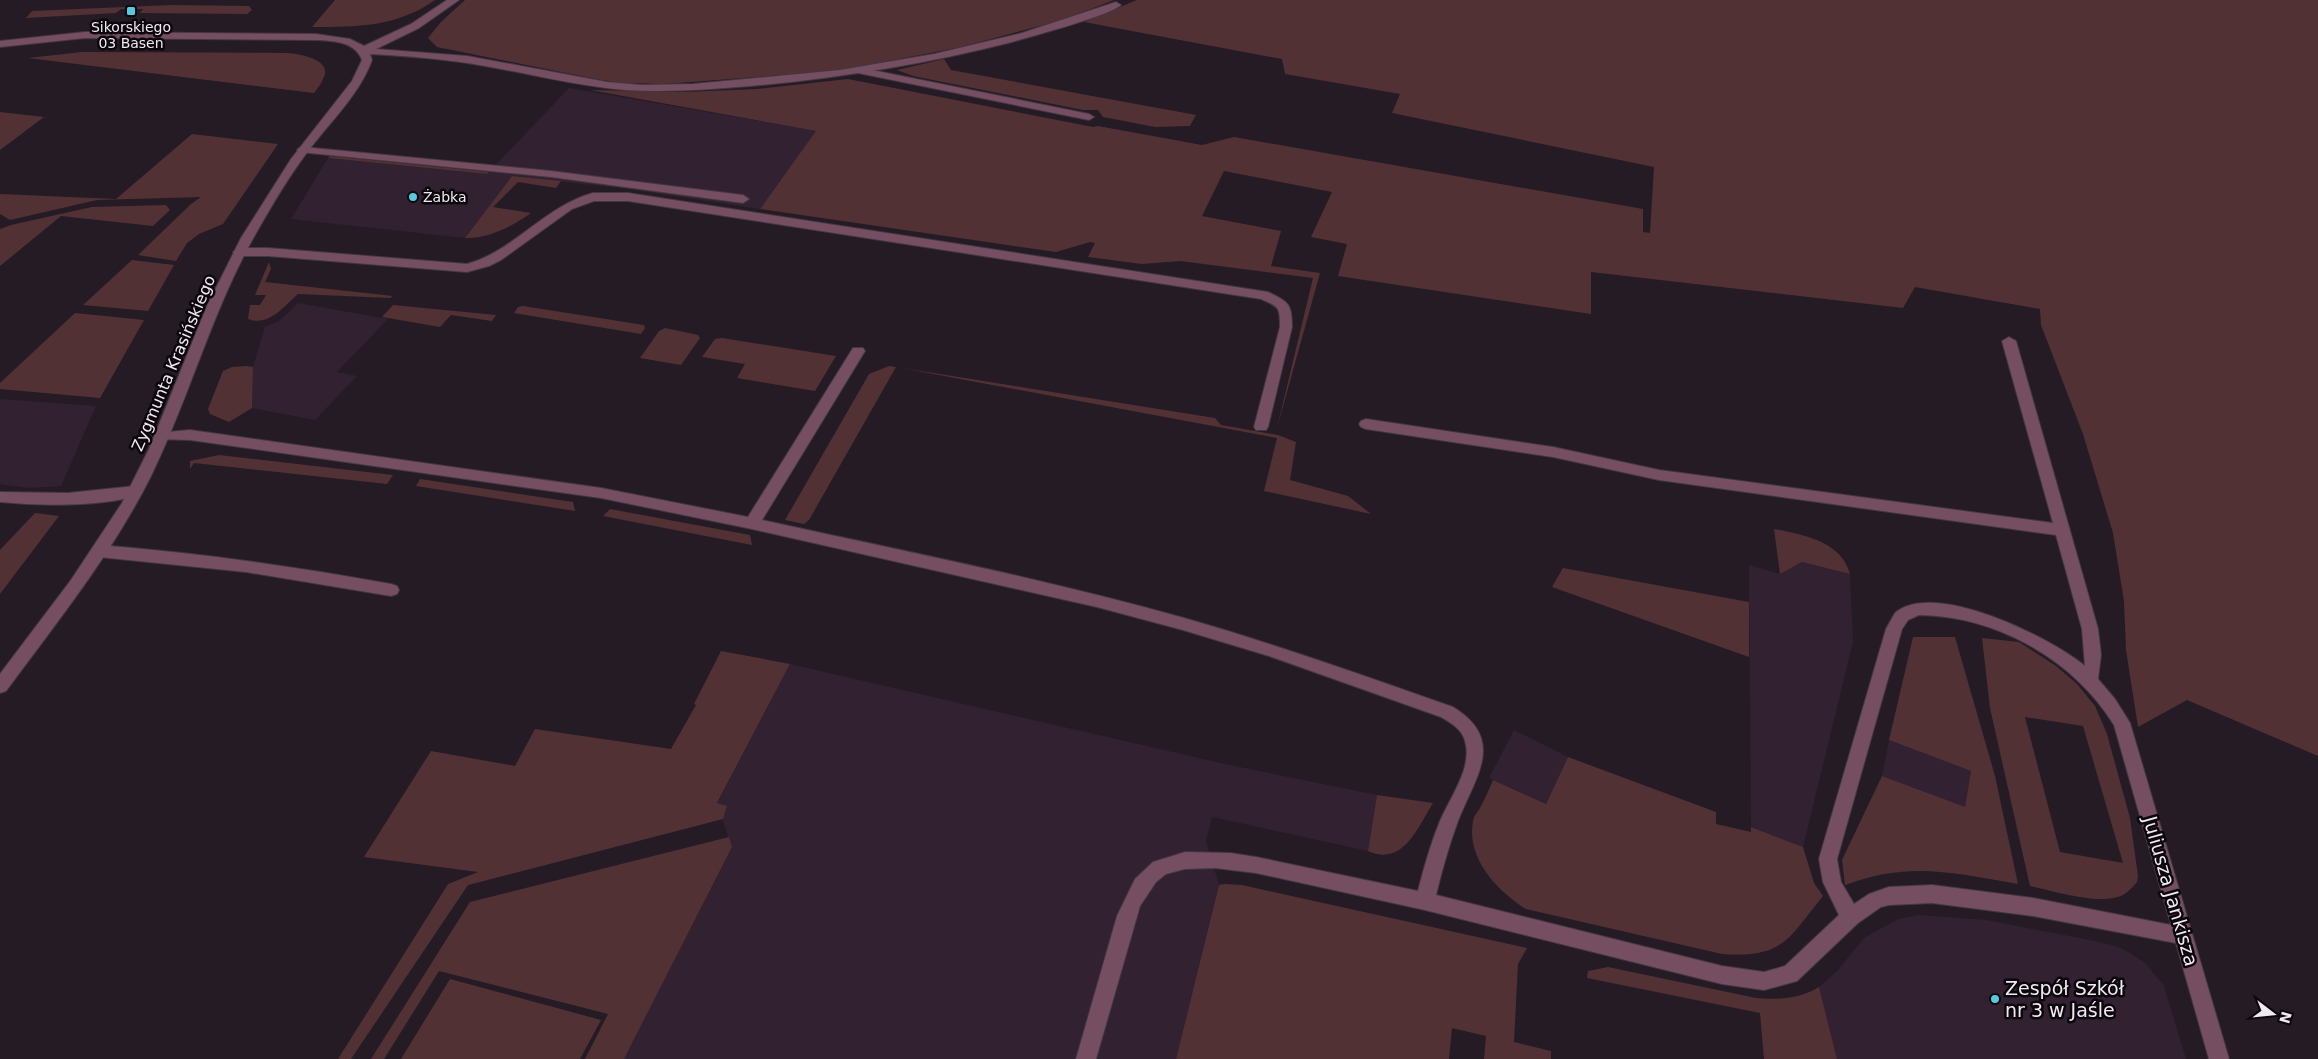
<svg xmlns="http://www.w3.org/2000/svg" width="2318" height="1059" viewBox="0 0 2318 1059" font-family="'DejaVu Sans',sans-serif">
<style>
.built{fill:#312131}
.green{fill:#523135;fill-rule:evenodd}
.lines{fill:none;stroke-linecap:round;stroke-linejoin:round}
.lane-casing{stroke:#423842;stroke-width:2}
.street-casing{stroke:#423842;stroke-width:2}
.lane{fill:#754e61;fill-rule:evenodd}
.street{fill:#754e61;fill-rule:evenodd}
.poi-dot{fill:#56c9e0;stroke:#0c070c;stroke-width:2}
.labels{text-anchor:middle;stroke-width:5;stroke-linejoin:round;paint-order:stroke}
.far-poi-label{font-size:14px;fill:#f1e9f1;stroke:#0c070c}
.street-label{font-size:16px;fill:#f1e9f1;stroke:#0c070c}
.near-street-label{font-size:19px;fill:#f1e9f1;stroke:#0c070c}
.near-poi-label{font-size:19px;fill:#f1e9f1;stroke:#0c070c;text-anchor:start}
</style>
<rect width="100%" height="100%" fill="#251b25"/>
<path class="built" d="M569,88L817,131L760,209L628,189L512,176L465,238L291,219L328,158L487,174Z
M298,303L388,319L337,372L357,376L315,420L252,408L253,367L265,327L279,321Z
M0,399L96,406L61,486L28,488L0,484Z
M1802,562L1850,574L1853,642L1803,847L1751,827L1749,565L1780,574Z
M790,664L1225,764L1377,795L1368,851L1212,817L1206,841L1219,885L1176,1059H624L732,847L717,804Z
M1514,730L1568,757L1546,804L1489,778Z
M1889,740L1971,771L1965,808L1882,776Z
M1919,915L1986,920L2095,941L2116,946L2132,954L2146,964L2164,986L2186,1059H1837L1819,987L1838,970L1864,938L1898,919Z"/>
<path class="green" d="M335,0H435C397,27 357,27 312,27Z
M465,0H1114L1062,20L961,47L837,71L663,84L621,83L596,79L437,47L428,38L441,22Z
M1137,0H2318V756L2187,700L2138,727L2126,650L2124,601L2113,533L2083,434L2041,325L2040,309L1915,287L1903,308L1591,272V314L1338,276L1347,244L1311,237L1332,192L1224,171L1202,216L1281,231L1271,266L1320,273L1277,428L1313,278L1180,261L1142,264L1088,257L1095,243L1090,242L1056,252L760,209L816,131L590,90L685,92L757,89L848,79L1093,127L1098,126L1202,145L1234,137L1643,209V232L1650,233L1654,167L1392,113L1400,94L1285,74L1282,59L1084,22Z
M171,5L249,6L252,10L247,14L140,13L143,9H121L116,13L26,18L32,11Z
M82,52L287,53C299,54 334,59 323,79C321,84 317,89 314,93L28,58Z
M944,59L951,70L1196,115L1190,126L1155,127L1103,117L1098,110H1083L913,76L897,70Z
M0,112L44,117L0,150Z
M192,134L278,144L223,224L199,234L187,243L176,261L138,255L191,204L201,197L97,200L10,220L0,214V194L116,199Z
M330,156L489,172L487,174L328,158Z
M512,176L561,181L556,188L518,182L493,207L531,213C513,226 488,239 465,238Z
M166,205L170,210L153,226L61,216L0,266V229L11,225L92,207Z
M132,260L174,265L148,311L83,305Z
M269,262L271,269L265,282L393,296L390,298L298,294C284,306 269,327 248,319L250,305H260L266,295H255Z
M393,305L496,315L492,321L451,315L440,327L382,317Z
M523,306L644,325L645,328L641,334L514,313L518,307Z
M75,313L144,320L100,398L0,389V383Z
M665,328L698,335L700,338L681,365L640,358L659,331Z
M722,338L836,356L815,391L737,378L745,364L702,357L715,339Z
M247,366L253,367L252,408L229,422L210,414L208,409L223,371L232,367Z
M889,366L1215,418L1221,425L1278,435L1296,442L1290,480L1348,496L1371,514L1264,491L1277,438L896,367L809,520L804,524L785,520L869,374Z
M219,455L393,475L387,484L194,463L190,469V461Z
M420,479L573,502L575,511L416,486Z
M610,509L750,535L752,545L603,516Z
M35,513L59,516L0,594V550Z
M1774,529C1804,535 1841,541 1850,574L1802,562L1780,574Z
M1563,568L1749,602V657L1552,587Z
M1913,637H1955L1995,776L2018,884C1952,873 1911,861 1845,885L1842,860L1882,776L1965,807L1971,771L1889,740Z
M1982,638L2019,642L2056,666L2077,684L2095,706L2107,734L2130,818L2138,876L2137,882C2133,887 2128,892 2123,895C2101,906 2054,891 2030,886L1990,708ZM2025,717L2083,726L2123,863L2060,852Z
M721,651L790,664L717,803L727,806L723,819L468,885L351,1059H338L448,884L478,872L364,857L431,751L515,766L535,729L671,749L696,705L694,704Z
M1568,757L1716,812V824L1751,832V827L1803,847L1814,883L1823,896C1788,939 1784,958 1722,954L1526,909C1498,891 1466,859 1473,821C1474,815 1477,813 1480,808C1485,799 1489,789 1493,780L1546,804Z
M1377,795L1433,803C1418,827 1403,867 1368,851Z
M729,837L732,847L624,1059H585L608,1014L439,971L384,1059H371L470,902Z
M1225,884L1242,885L1527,948L1518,964L1514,1042L1551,1051V1059H1484L1486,1036L1452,1028L1449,1059H1176L1219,885Z
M1608,967L1756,998C1778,1000 1800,999 1819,987L1837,1059H1764L1760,1013L1587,978L1588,971Z
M450,979L601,1020L580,1059H401Z"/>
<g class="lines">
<g class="lane-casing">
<path id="lane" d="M862,68L1089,114L1094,117L1089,120L858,73L857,71Z
M303,147L551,171L743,195L749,199L743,203L551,177L299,152L297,150L299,148Z
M593,193H628L1268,292C1289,302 1292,304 1292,327L1268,427L1266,430H1256L1254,427L1280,327C1280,307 1279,307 1261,299L628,201H594L572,209L501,260L489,266L467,272L268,256H239L233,252L239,248H268L467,264C514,251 545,206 593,193Z
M2009,337L2016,341L2098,629L2101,655L2098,679L2115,699L2130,723L2229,1059H2209L2176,943L2033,916L1932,903L1889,905L1881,907L1858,923L1797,981L1764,990L1722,984L1425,910L1256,873L1215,868L1185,869L1166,874L1156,882L1140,906L1096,1059H1076L1117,916L1135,879L1153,862L1185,852L1230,853L1256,857L1418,891C1424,867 1431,843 1440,821C1450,797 1473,768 1465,741C1462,729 1451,723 1441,717L1269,656L1183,630L1097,607L752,529L601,498L190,440L156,439L154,436L156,433L190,430L601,488L748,517L853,348H863L865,351L762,520C903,551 1045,579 1184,618C1275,644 1364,676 1453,707C1507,740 1475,777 1458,821C1449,845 1442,870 1436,895L1722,966L1764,972L1785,966L1839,915L1823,882L1819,859L1886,629L1895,613C1934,579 2051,638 2085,666L2082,629L2056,535L1659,480L1553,457L1366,429L1361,427L1359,424L1361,421L1366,419L1553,447L1659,470L2053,523L2002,341ZM1919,615C1996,616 2073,659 2114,725L2171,925L2033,898L1932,885L1889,887L1869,894L1854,904L1841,882L1837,859L1902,629L1908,620Z
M135,486L140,487L142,491L140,495C100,507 42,506 0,502V492L68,493Z
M99,545C197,553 294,566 391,584L397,586L399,590L397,594L391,596L246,572L99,557L94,555L91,551L94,547Z"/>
</g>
<g class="street-casing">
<path id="street" d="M447,0H459L419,28L376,49L467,56L607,82L642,85L693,84L840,70L934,54L1022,33L1116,2L1121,5C1109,16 1032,36 1012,42C926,64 840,78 751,86C709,89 667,93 625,90C577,86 531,74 485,66C447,59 408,56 370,54L372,60C360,93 333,119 312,146C290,174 272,205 255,235C211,313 189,399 150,478C111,555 57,622 6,691L0,693V674L71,580L122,503L149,449L207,306L241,238L291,159L352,81L362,60C355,41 333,41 316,40L85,38L0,47V41L85,32L316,34L350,39L364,46L411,24Z"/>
</g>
<use href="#lane" class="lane"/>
<use href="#street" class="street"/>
</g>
<g class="poi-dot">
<rect x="126" y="6" width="10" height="10" rx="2.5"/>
<circle cx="413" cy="197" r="5"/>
<circle cx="1995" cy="999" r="5"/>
</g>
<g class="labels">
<g class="far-poi-label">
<text x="131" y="32">Sikorskiego<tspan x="131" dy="16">03 Basen</tspan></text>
<text x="423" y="202" text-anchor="start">Żabka</text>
</g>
<g class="street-label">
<text transform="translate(173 363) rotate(-67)" y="6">Zygmunta Krasińskiego</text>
</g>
<g class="near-street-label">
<text transform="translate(2171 891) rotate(74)" y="7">Juliusza Jankisza</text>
</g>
<g class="near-poi-label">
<text x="2005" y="995">Zespół Szkół<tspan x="2005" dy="22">nr 3 w Jaśle</tspan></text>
</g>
</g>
<g transform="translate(2273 1014) rotate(106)" stroke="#0c070c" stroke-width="4" paint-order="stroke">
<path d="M0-4L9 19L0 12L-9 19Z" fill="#f1e9f1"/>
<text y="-8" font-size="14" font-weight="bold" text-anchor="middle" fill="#f1e9f1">N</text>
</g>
</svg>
